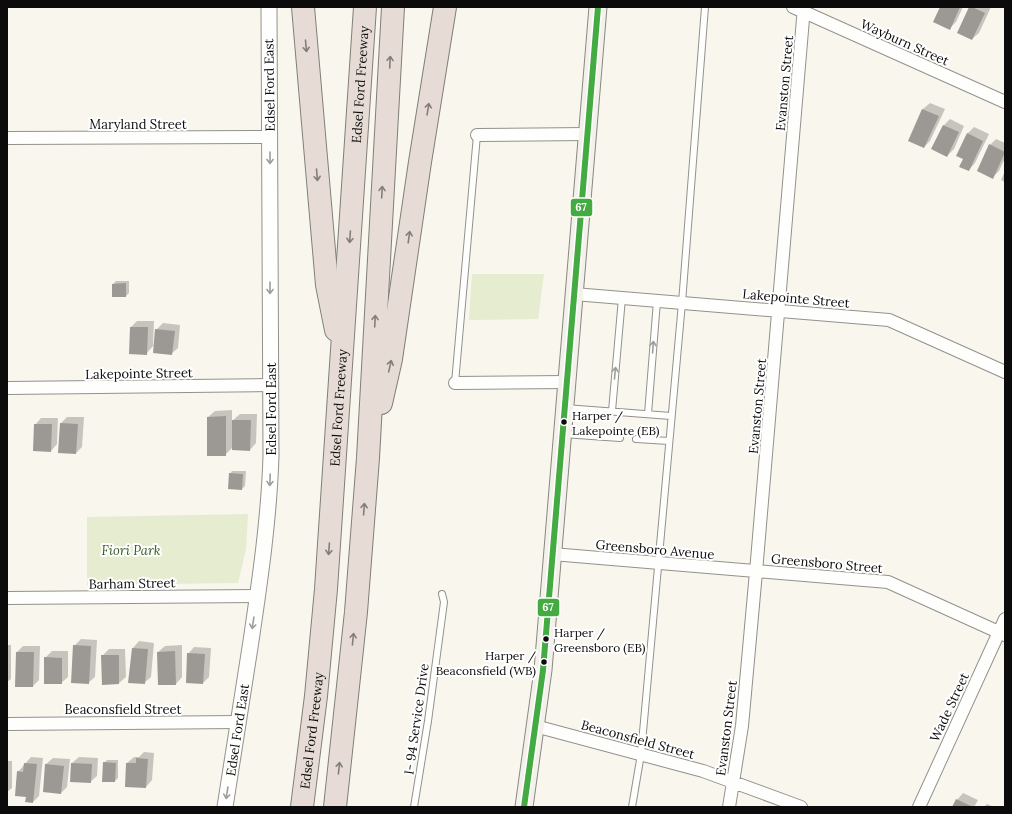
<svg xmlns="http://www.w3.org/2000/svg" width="1012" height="814" viewBox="0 0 1012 814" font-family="Lora,serif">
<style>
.green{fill:#e5ecd0}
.shadow{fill:#0003}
.building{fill:#9c9894}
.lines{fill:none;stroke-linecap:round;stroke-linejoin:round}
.service-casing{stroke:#92918d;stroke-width:8}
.minor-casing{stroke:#92918d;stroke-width:14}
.tertiary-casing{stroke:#92918d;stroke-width:17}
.secondary-casing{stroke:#898784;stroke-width:19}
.motorway-casing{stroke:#7f7e7a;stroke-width:24}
.service{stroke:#fefefc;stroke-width:6}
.minor{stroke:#fefefc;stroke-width:12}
.tertiary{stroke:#fefefc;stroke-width:15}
.secondary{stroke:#f3f1e9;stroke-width:17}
.motorway{stroke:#e6dcd5;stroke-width:22}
.bus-1-casing{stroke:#fff;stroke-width:9}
.bus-1{stroke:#44aa42;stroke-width:6}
.oneway{stroke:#837e7a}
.oneway2{stroke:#9d9d9c}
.bus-dot{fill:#0b0b0b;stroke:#fff;stroke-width:1.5}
.labels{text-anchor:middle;stroke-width:4;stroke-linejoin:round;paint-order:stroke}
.bus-label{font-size:12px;fill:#0b0b0b;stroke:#fff;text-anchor:start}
.street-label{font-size:13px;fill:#0b0b0b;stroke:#fff}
.park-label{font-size:13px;font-style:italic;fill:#355b23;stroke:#fff}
.line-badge{stroke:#fff;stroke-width:1.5}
.badge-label{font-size:11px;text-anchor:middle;font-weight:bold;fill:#fff}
</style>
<rect width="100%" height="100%" fill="#f9f6ee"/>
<path class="green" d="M472,274H544L538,319L469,320Z
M248,514L246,549L238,583L87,585V517Z"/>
<path class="shadow" d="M941,7H963L956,22L949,29Z
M970,7H991L979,33L972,39Z
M930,103L945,109L930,141L924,147L909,140L923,109Z
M950,119L964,126L954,149L947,156L944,125Z
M974,127L989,134L975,163L969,170L964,158L967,134Z
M996,139L1005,143V158L999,171L993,177L990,145Z
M1005,171V182L1001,180Z
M116,281H129V293L126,296L113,284Z
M137,321H154L153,345H154L146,354L131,327Z
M163,323L180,325L178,348L171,354L156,330Z
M232,410V421L240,414H257L256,443L250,450L233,447L226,454L208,417L215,411Z
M67,417H84L82,447L76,453L61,423Z
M41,418H58L57,444L51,451L35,425Z
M232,471H246L245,486L242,489L229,488L230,474Z
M81,639L97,640L95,677L88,683L74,646Z
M139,641L154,643L151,677L144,683L129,682L133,648Z
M7,645H11V679L7,682Z
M182,645V677L176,684L158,652L165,646Z
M23,646H40L39,680L33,686L17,652Z
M194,647L211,648L209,677L203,683L188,654Z
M109,649H125L126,677L119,683L103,684L102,656Z
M52,651H68V677L61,683L45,658Z
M144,752L154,753L152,780L146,787L127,763L134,757H139Z
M31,757L43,758L39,796L33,802L27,796L18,772Z
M79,757L98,758L97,776L90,782L72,763Z
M53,758L70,759L67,787L61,793L46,764Z
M107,760H118V778L115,781L104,763Z
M7,761H12V788L7,792Z
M963,793L978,800L974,807H953L957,800Z
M987,804L994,807H984Z"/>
<path class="building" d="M940,7H960L950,30L933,22Z
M969,7H972L985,13L972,40L957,33Z
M922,109L939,116L924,148L908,141Z
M943,125L959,132L947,157L931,149Z
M967,133L983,141L969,171L959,167L963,159L956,156Z
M989,144L1005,152L993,179L977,171Z
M126,283V297H112V284Z
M130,327H148L147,355L129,354Z
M155,329L175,331L172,355L153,353Z
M226,416V456H207V417Z
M232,420H251L250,451L232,450Z
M60,423L78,424L76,454L58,453Z
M34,424H52L51,452L33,451Z
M229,473L243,474L242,490L228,489Z
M73,645L91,646L89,684L71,683Z
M132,648L148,649L145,684L128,683Z
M175,651L176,685H158L157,652Z
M16,652H34L33,687H15Z
M187,653L205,654L203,684L186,683Z
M101,655H119V684L102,685Z
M44,657L62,658V684H44Z
M136,758L148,759L146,788L125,787L126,763H136Z
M103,762L116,763L115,782H102Z
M24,763L37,764L33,803L25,802L26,797L15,796L17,771L23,772Z
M71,763L92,764L91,783L70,782Z
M45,764L64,766L61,794L43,792Z
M956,799L973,807H952Z"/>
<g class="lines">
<g class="service-casing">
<path id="service" d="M455,383L477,135
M565,408L671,416
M612,411L622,298
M648,414L657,301
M563,434L620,438
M636,439L669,441
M414,807L428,721L444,602L442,594
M632,807L641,754L682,303L705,7"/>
</g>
<g class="minor-casing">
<path id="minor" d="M793,7L1005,102
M477,135L588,134
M7,138L270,137
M574,294L889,320L1005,372
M455,383L567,382
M7,388L270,385
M552,554L888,582L1005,635
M7,598L258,596
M7,724L238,722
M535,726L703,771L801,807
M729,807L742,726L756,572L804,7
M919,807L1005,619"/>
</g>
<g class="tertiary-casing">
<g id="tertiary">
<path id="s1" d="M225,807C234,752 242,696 251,641C260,580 269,519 271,456L269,7"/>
</g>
</g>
<g class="secondary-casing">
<path id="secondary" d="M524,807L543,670L598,7"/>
</g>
<g class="motorway-casing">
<g id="motorway">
<path d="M303,7L327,285L336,330"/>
<path d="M381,403L391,359L420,162L445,7"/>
<path id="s2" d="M302,807L316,696L326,589L365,7"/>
<path d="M335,807L356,612L368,458L393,7"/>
</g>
</g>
<use href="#service" class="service"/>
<use href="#minor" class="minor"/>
<use href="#tertiary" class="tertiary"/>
<use href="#secondary" class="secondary"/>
<use href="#motorway" class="motorway"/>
<g class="bus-1-casing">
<path id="bus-1" d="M524,807L543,670L598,7"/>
</g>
<use href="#bus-1" class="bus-1"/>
</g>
<defs><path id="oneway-shaft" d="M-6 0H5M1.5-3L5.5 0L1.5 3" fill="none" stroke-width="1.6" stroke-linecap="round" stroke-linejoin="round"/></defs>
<g class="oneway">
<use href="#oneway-shaft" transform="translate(306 46) rotate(85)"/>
<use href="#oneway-shaft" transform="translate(390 62) rotate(-87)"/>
<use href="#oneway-shaft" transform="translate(428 109) rotate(-81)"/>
<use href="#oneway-shaft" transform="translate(317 175) rotate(85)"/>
<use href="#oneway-shaft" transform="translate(382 192) rotate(-87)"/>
<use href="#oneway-shaft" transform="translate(350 237) rotate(94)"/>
<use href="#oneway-shaft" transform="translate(409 237) rotate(-82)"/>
<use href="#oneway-shaft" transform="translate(375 321) rotate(-87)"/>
<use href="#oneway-shaft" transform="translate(390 366) rotate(-77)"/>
<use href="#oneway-shaft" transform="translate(364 509) rotate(-86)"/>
<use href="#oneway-shaft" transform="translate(329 549) rotate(94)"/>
<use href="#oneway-shaft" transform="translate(353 639) rotate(-84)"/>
<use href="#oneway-shaft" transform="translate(339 768) rotate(-84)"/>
</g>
<g class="oneway2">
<use href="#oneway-shaft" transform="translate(270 158) rotate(90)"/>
<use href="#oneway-shaft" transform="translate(270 288) rotate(90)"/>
<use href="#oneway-shaft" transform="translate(653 347) rotate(-86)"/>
<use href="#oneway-shaft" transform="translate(615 373) rotate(-85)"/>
<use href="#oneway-shaft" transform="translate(270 480) rotate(92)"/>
<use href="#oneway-shaft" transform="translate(253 623) rotate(99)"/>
<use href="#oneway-shaft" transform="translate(227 793) rotate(99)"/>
</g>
<g class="bus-dot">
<circle cx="564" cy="422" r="3.5"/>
<circle cx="546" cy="639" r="3.5"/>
<circle cx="544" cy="662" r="3.5"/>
</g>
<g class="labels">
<g class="bus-label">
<text x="572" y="420">Harper /<tspan x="572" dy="15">Lakepointe (EB)</tspan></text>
<text x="554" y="637">Harper /<tspan x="554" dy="15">Greensboro (EB)</tspan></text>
<text x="536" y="660" text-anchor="end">Harper /<tspan x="536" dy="15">Beaconsfield (WB)</tspan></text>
</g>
<g class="street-label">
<text transform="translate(905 42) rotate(24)" y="5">Wayburn Street</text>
<text transform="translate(784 83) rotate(-85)" y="5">Evanston Street</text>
<text dy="5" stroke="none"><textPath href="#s2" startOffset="725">Edsel Ford Freeway</textPath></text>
<text transform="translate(269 85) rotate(-91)" y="5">Edsel Ford East</text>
<text x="138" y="129">Maryland Street</text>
<text transform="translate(796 298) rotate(5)" y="5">Lakepointe Street</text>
<text transform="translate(139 373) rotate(-1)" y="5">Lakepointe Street</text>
<text transform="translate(757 406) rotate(-85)" y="5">Evanston Street</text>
<text dy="5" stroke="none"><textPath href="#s2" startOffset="401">Edsel Ford Freeway</textPath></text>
<text transform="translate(271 409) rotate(-90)" y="5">Edsel Ford East</text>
<text transform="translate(655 549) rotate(5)" y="5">Greensboro Avenue</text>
<text transform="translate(827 563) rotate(5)" y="5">Greensboro Street</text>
<text transform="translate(132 583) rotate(-1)" y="5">Barham Street</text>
<text transform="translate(949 707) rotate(-65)" y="5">Wade Street</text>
<text x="123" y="714">Beaconsfield Street</text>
<text transform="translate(416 719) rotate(-82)" y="5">I- 94 Service Drive</text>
<text transform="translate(726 728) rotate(-83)" y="5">Evanston Street</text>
<text dy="5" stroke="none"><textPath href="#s1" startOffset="78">Edsel Ford East</textPath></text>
<text dy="5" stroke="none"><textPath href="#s2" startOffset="77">Edsel Ford Freeway</textPath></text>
<text transform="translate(638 739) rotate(15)" y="5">Beaconsfield Street</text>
</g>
<g class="park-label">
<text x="131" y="555">Fiori Park</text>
</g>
</g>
<g class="line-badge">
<rect x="570" y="198" width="23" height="19" rx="4" fill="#44aa42"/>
<rect x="537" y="598" width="23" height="19" rx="4" fill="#44aa42"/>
</g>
<g class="badge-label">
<text x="581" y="211">67</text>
<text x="548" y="611">67</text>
</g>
<rect width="1012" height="814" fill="none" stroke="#0b0b0b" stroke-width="16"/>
</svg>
